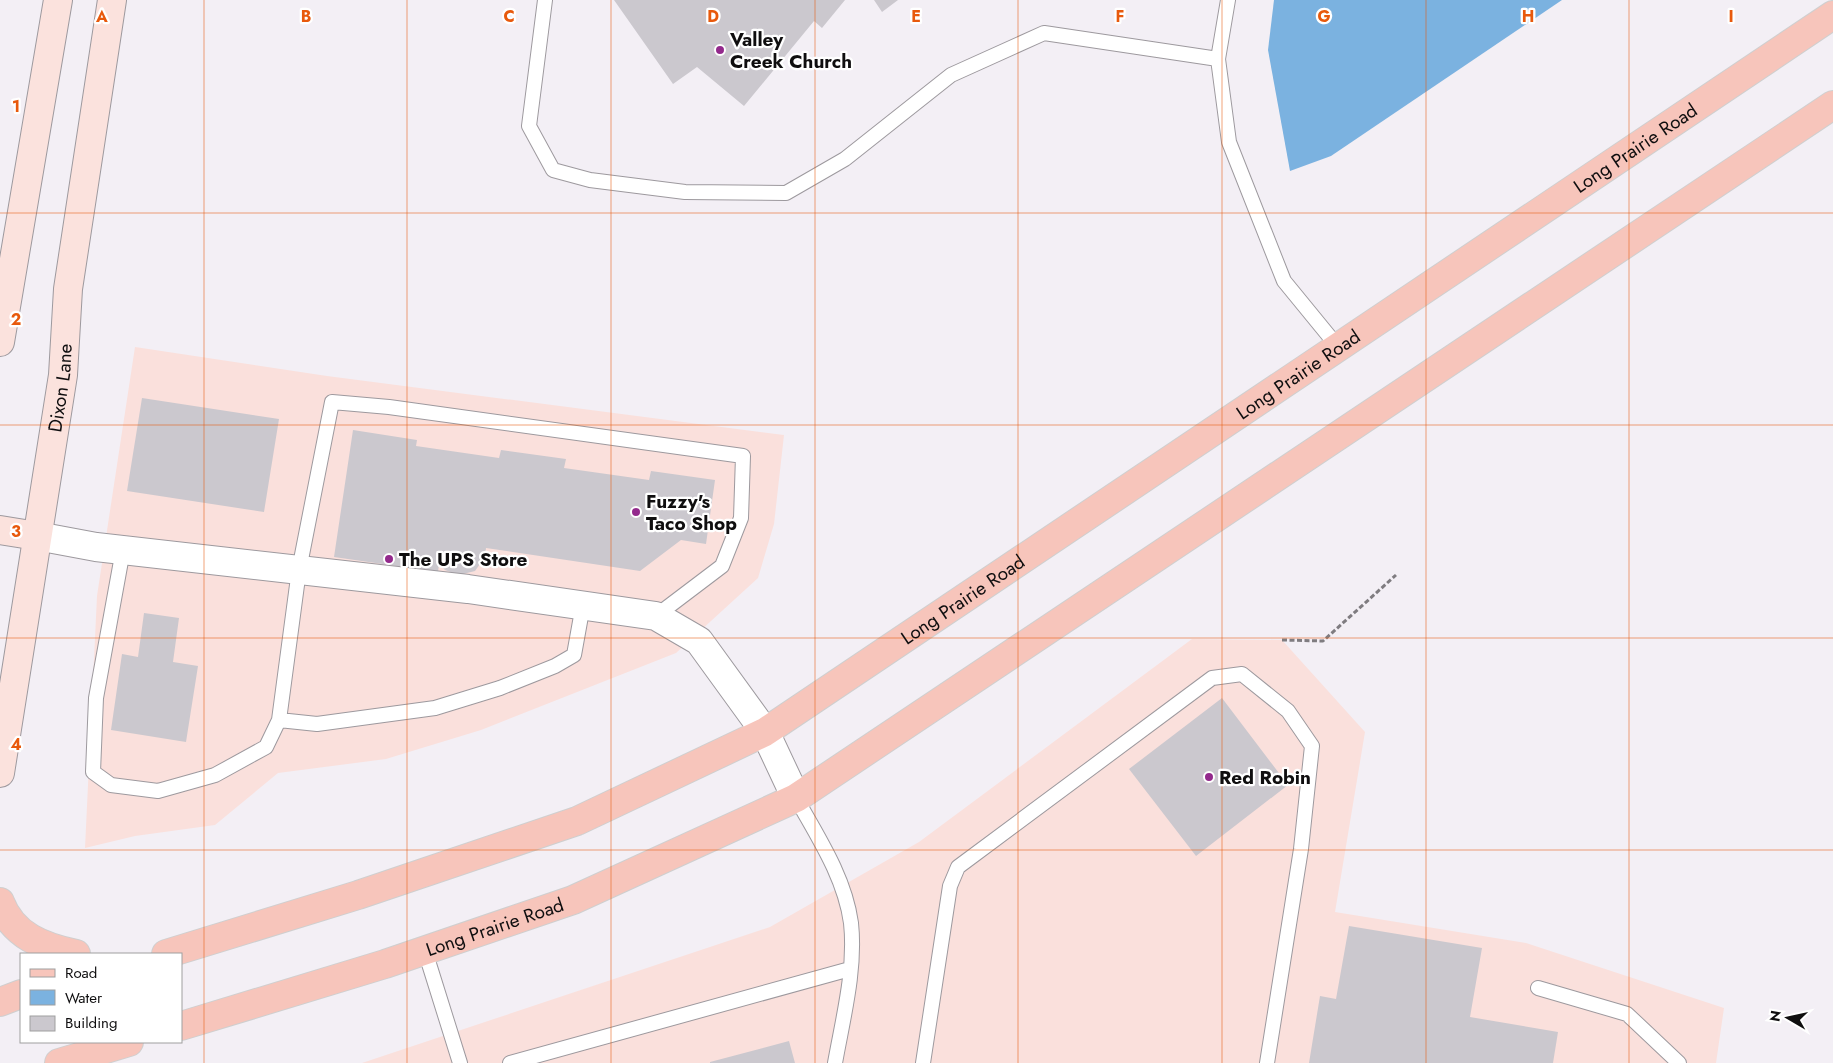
<svg xmlns="http://www.w3.org/2000/svg" width="1833" height="1063" viewBox="0 0 1833 1063" font-family="Jost,sans-serif">
<style>
.commercial{fill:#fae0dc}
.water{fill:#7bb2e0}
.building{fill:#cbc8ce}
.lines{fill:none;stroke-linecap:round;stroke-linejoin:round}
.lane-casing{stroke:#9d999e;stroke-width:16}
.street-casing{stroke:#9d999e;stroke-width:30}
.secondary-casing{stroke:#9d999e;stroke-width:30}
.primary-casing{stroke:#cfcfcf;stroke-width:30}
.path{stroke:#7f7c80;stroke-width:3;stroke-dasharray:5 2.5;stroke-linecap:butt}
.lane{stroke:#fff;stroke-width:14}
.street{stroke:#fff;stroke-width:28}
.secondary{stroke:#fbe2dd;stroke-width:28}
.primary{stroke:#f7c5bb;stroke-width:28}
.grid{fill:none;stroke:#e8590c;stroke-width:1;stroke-opacity:0.55}
.poi-dot{fill:#93298c;stroke:#fff;stroke-width:2}
.labels{text-anchor:middle;stroke-width:4.5;stroke-linejoin:round;paint-order:stroke}
.poi-label{font-size:19px;font-weight:bold;fill:#0f0e0f;stroke:#fff;text-anchor:start}
.street-label{font-size:19px;fill:#0f0e0f;stroke:#fff}
.grid-label{font-size:16px;text-anchor:middle;font-weight:bold;fill:#e8590c;stroke:#fff;stroke-width:4.5;stroke-linejoin:round;paint-order:stroke}
</style>
<rect width="100%" height="100%" fill="#f3eff5"/>
<path class="commercial" d="M135,347L327,376L784,435L774,524L758,578L676,653L481,730L386,759L278,773L215,825L135,836L85,848L97,596Z
M1192,639L1282,640L1365,732L1335,912L1526,943L1724,1008L1716,1063H362L770,927L919,842Z"/>
<path class="water" d="M1274,0H1562L1331,156L1290,171L1268,50Z"/>
<path class="building" d="M614,0H845L822,28L814,21L744,106L697,67L673,84Z
M874,0H898L882,12Z
M142,398L279,419L264,512L127,491Z
M353,430L417,440L416,446L499,458L501,450L566,459L564,468L649,480L651,471L715,480L706,544L681,540L640,571L486,548L485,557L475,571L459,575L445,570L439,564L438,572L334,557Z
M144,613L179,618L173,662L198,666L186,742L111,730L122,654L138,657Z
M1222,698L1288,785L1196,856L1129,769Z
M1349,926L1482,948L1470,1017L1558,1032L1553,1063H1309L1320,996L1336,999Z
M789,1041L795,1063H710V1062Z"/>
<g class="lines">
<g class="lane-casing">
<path id="lane" d="M545,0L529,126L553,170L590,180L685,192L786,193L845,159L951,75L1044,33L1218,59
M1228,0L1218,59L1229,142L1284,281L1338,347
M123,550L96,698L93,772L111,785L158,791L215,775L266,747L279,720L299,570L332,402L389,407L743,456L741,518L722,566L656,616
M279,720L317,724L435,708L500,688L555,666L574,655L583,605
M796,798C818,837 845,878 851,923C856,969 843,1018 835,1063
M425,951L460,1063
M1538,988L1627,1014L1679,1063
M510,1063L850,969
M923,1063L950,886L958,867L1212,678L1242,674L1288,711L1312,746L1301,849L1267,1063"/>
</g>
<g class="street-casing">
<path id="street" d="M37,536L96,547L468,589L656,616L699,641L765,732L796,798"/>
</g>
<g class="secondary-casing">
<g id="secondary">
<path d="M0,342L58,0"/>
<path d="M0,530L37,536"/>
<path id="s1" d="M0,773L63,375L68,289L112,0"/>
</g>
</g>
<g class="primary-casing">
<g id="primary">
<path d="M0,902C13,936 43,947 76,954"/>
<path id="s2" d="M166,954L358,895L577,821L765,732L1833,15"/>
<path d="M0,1002L21,994"/>
<path id="s3" d="M181,1026L385,964L573,900L796,798L1833,105"/>
<path d="M59,1063L129,1042"/>
</g>
</g>
<path class="path" d="M1282,640L1323,641L1396,575"/>
<use href="#lane" class="lane"/>
<use href="#street" class="street"/>
<use href="#secondary" class="secondary"/>
<use href="#primary" class="primary"/>
</g>
<path class="grid" d="M204,0V1063M407,0V1063M611,0V1063M815,0V1063M1018,0V1063M1222,0V1063M1426,0V1063M1629,0V1063M0,213H1833M0,425H1833M0,638H1833M0,850H1833"/>
<g class="poi-dot">
<circle cx="720" cy="50" r="5"/>
<circle cx="636" cy="512" r="5"/>
<circle cx="389" cy="559" r="5"/>
<circle cx="1209" cy="777" r="5"/>
</g>
<g class="labels">
<g class="poi-label">
<text x="730" y="46">Valley<tspan x="730" dy="22">Creek Church</tspan></text>
<text x="646" y="508">Fuzzy's<tspan x="646" dy="22">Taco Shop</tspan></text>
<text x="399" y="566">The UPS Store</text>
<text x="1219" y="784">Red Robin</text>
</g>
<g class="street-label">
<text dy="7" stroke="none"><textPath href="#s2" startOffset="1688">Long Prairie Road</textPath></text>
<text dy="7" stroke="none"><textPath href="#s2" startOffset="1282">Long Prairie Road</textPath></text>
<text dy="7" stroke="none"><textPath href="#s1" startOffset="390">Dixon Lane</textPath></text>
<text dy="7" stroke="none"><textPath href="#s2" startOffset="878">Long Prairie Road</textPath></text>
<text dy="7" stroke="none"><textPath href="#s3" startOffset="329">Long Prairie Road</textPath></text>
</g>
</g>
<g class="grid-label">
<text x="102" y="22">A</text>
<text x="306" y="22">B</text>
<text x="509" y="22">C</text>
<text x="713" y="22">D</text>
<text x="916" y="22">E</text>
<text x="1120" y="22">F</text>
<text x="1324" y="22">G</text>
<text x="1528" y="22">H</text>
<text x="1731" y="22">I</text>
<text x="16" y="112">1</text>
<text x="16" y="325">2</text>
<text x="16" y="537">3</text>
<text x="16" y="750">4</text>
</g>
<rect x="20" y="953" width="162" height="90" fill="#ffffff" stroke="#9f9f9f"/>
<rect x="30" y="969" width="25" height="8" fill="#f7c5bb" stroke="#9f9f9f"/>
<text x="65" y="978" font-size="15" fill="#0f0e0f">Road</text>
<rect x="30" y="990" width="25" height="15" fill="#7bb2e0" stroke="#9f9f9f"/>
<text x="65" y="1003" font-size="15" fill="#0f0e0f">Water</text>
<rect x="30" y="1016" width="25" height="15" fill="#cbc8ce" stroke="#9f9f9f"/>
<text x="65" y="1028" font-size="15" fill="#0f0e0f">Building</text>
<g transform="translate(1788 1018) rotate(279)" stroke="#ffffff" stroke-width="4" paint-order="stroke">
<path d="M0-4L9 19L0 12L-9 19Z" fill="#0f0e0f"/>
<text y="-8" font-size="14" font-weight="bold" text-anchor="middle" fill="#0f0e0f">N</text>
</g>
</svg>
